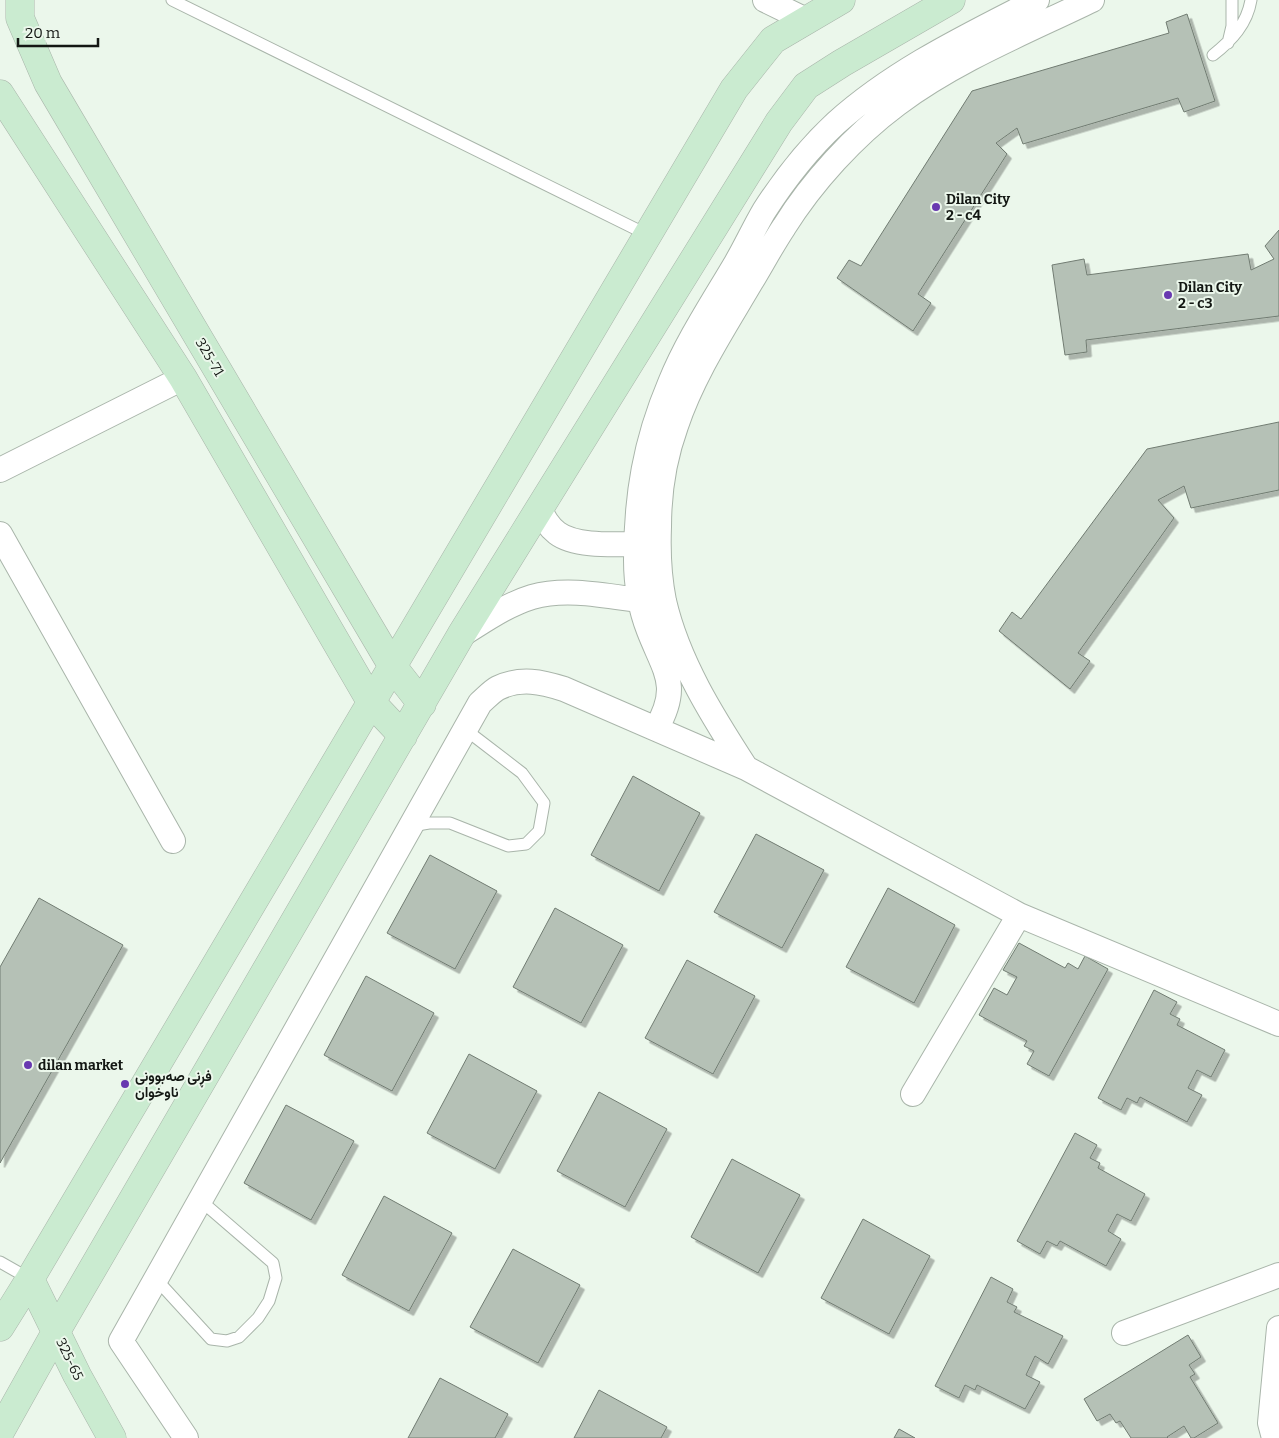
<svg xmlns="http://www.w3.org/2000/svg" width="1279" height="1438" viewBox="0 0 1279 1438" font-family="Bitter,Vazirmatn,serif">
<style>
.building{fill:#b5c1b6;stroke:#717c72;filter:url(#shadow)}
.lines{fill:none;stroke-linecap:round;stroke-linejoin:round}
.lane-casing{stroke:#a9b5aa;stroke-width:13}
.street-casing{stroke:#a9b5aa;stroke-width:26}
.secondary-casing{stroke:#a9b5aa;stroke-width:29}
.lane{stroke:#fff;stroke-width:11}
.street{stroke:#fff;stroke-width:24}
.secondary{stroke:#caebd0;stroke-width:28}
.poi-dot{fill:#6839b0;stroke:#ebf7eb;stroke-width:2}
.labels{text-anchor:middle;stroke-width:4;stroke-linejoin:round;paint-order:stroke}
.poi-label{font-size:14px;font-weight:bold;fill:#131713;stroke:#ebf7eb;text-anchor:start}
.street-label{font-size:14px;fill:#131713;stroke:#ebf7eb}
</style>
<defs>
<filter id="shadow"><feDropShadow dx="4.5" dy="4.5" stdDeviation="0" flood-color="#0004"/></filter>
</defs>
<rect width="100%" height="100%" fill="#ebf7eb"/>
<path class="building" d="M1187,14L1215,101L1184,112L1178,98L1023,144L1017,128L996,143L1007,154L918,294L931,303L913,331L837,278L849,260L861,266L972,91L1169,33L1166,22Z
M1279,230V316L1086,340L1087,352L1065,355L1052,265L1084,259L1087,275L1248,254L1251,270L1274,259L1265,246Z
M1279,422V490L1191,508L1184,486L1158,500L1174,518L1078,653L1090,661L1070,689L999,631L1012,612L1021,619L1147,449Z
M633,776L700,813L659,891L591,855Z
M756,834L824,870L782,948L714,912Z
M430,855L497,891L455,969L387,933Z
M888,888L955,925L914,1003L846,967Z
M39,898L123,945L0,1163V967Z
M555,908L623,945L581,1023L513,987Z
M1019,943L1065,968L1068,963L1078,969L1085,956L1108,969L1049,1076L1027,1064L1034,1051L1024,1046L1027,1041L979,1015L994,988L1007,995L1017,977L1003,970Z
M687,960L755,996L713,1074L645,1038Z
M366,976L434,1013L392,1091L324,1055Z
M1154,990L1177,1002L1170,1014L1180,1019L1177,1025L1225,1050L1211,1077L1197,1070L1188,1088L1202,1095L1187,1122L1140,1097L1137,1103L1127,1098L1121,1110L1098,1098Z
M469,1054L537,1091L495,1169L427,1133Z
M599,1092L667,1129L625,1207L557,1171Z
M286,1105L354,1141L311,1220L244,1183Z
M1075,1133L1097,1145L1090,1158L1100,1163L1098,1168L1145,1194L1131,1221L1117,1214L1108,1231L1121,1239L1106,1266L1060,1241L1057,1246L1047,1241L1040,1254L1017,1241Z
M732,1159L800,1195L758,1273L691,1237Z
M384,1196L452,1233L409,1311L342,1275Z
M863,1219L930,1256L889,1334L821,1298Z
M513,1249L580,1285L538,1363L470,1327Z
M991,1277L1013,1289L1007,1302L1017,1307L1014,1312L1063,1336L1048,1364L1035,1356L1026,1375L1040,1382L1025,1409L977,1385L975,1390L965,1385L959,1398L935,1386Z
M1188,1335L1201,1357L1189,1365L1195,1374L1190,1377L1218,1423L1194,1438H1191L1184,1426L1167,1437L1168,1438H1131L1120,1421L1116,1423L1110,1414L1097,1421L1084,1399Z
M440,1378L508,1414L495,1438H408Z
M599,1390L667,1427L661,1438H574Z
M899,1429L915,1438H894Z"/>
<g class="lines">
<g class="lane-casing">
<path id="lane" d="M172,0L648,235
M1228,43L1232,26V0
M1213,55C1232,40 1247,24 1251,0
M411,826L429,823H450L508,846L526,844L539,831L544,803L522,773L466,730
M0,1262L30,1279
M156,1279L211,1339L227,1341L239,1337L258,1318L269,1301L276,1278L273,1263L200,1200"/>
</g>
<g class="street-casing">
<path id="street" d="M765,0L806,20
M0,470L183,378
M539,508C544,518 548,526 557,533C578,549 626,543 652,544
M0,534L173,841
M461,635C484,621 506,605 532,597C570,586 615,598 654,602
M656,729C681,686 665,672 649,631C640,608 636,584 636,560C636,496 645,442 670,383C687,341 713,302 736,263C746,246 754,228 764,211C784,180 809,148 836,123C895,70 967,36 1037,0
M746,768C713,717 678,662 664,601C659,576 658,552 659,527C659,493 664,459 676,426C693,375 724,328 751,282C762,264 772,245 784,227C812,182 854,136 897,104C956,60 1026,32 1092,0
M913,1094L1019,915
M1124,1333L1279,1275
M186,1438L121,1341L480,703C486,698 492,691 498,688C521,677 542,682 564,689L746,768L1019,915L1279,1024
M1274,1438L1270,1423L1279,1328"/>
</g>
<g class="secondary-casing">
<path id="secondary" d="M20,0V18L48,83L393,667L422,704
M0,94L183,378L371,702L403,736
M30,1279L77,1375L112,1438
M0,1327L30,1279L734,89L773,40L841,0
M0,1432L57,1330L461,635L779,122L806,86L842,63L951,0"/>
</g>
<use href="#lane" class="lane"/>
<use href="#street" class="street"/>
<use href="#secondary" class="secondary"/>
</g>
<g class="poi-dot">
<circle cx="936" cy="207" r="5"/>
<circle cx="1168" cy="295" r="5"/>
<circle cx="28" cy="1065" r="5"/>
<circle cx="125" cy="1084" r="5"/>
</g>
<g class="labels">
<g class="poi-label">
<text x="946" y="204">Dilan City<tspan x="946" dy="16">2 - c4</tspan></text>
<text x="1178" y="292">Dilan City<tspan x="1178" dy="16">2 - c3</tspan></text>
<text x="38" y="1070">dilan market</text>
<text x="135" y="1081">فڕنی صەبوونی<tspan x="135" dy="16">ناوخوان</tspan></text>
</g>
<g class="street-label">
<text transform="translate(210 357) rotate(59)" y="5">325-71</text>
<text transform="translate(70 1359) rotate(64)" y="5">325-65</text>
</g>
</g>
<path d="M18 38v8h80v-8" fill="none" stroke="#131713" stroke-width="2.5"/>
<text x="25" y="38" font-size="15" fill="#131713" stroke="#ebf7eb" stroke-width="4" paint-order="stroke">20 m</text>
</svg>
